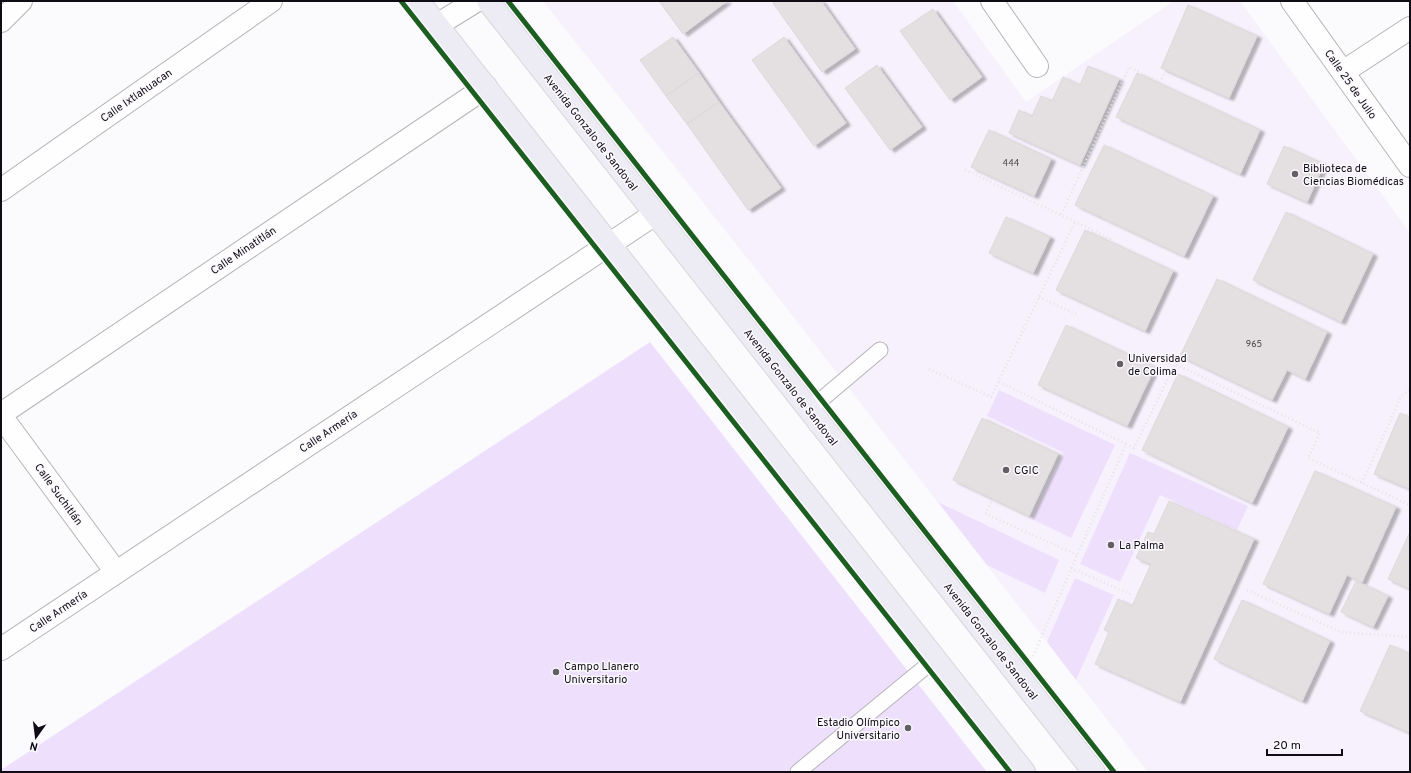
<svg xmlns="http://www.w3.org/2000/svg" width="1411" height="773" viewBox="0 0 1411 773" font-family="Overpass,sans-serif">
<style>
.built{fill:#f6f1fc}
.green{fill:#eee0fd}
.building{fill:#e4e0e1;stroke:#ded8d8;filter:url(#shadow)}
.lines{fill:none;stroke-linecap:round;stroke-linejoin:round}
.service-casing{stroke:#b6b4b9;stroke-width:17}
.minor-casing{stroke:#b6b4b9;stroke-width:24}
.tertiary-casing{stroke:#b6b4b9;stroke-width:24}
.primary-casing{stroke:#d7d6d9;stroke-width:24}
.path{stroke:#e4e4e4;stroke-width:2.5;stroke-dasharray:1 3;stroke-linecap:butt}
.service{stroke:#fefeff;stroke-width:15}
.minor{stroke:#fefeff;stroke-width:22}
.tertiary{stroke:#fefeff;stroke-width:22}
.primary{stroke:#edecf5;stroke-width:22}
.cycleway-casing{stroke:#fbf9fe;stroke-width:8}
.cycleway{stroke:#1b5e20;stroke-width:5}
.poi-dot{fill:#625f66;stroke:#fbf9fe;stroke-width:1.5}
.labels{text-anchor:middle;stroke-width:3;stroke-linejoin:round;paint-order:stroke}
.number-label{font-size:9px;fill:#48444a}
.street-label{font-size:11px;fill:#100c14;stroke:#fbf9fe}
.poi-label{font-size:11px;fill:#100c14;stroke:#fbf9fe;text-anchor:start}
</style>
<defs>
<filter id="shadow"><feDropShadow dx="4.5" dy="2.5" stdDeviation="1" flood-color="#0004"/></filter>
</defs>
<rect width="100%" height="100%" fill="#fbfafd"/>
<path class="built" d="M543,1H953L1026,102L1174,1H1240L1410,233V772H1148L763,278Z"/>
<path class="green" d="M650,342L987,772H1V770Z
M999,390L1115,445L1071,538L1032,519L1064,453L987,416Z
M1130,453L1248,506L1237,530L1160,495L1120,582L1080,564Z
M938,502L1059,560L1045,593L987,565Z
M1075,578L1114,595L1076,680L1047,642Z"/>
<path class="building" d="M659,1H727L683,34Z
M775,1H821L855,49L822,72L773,3Z
M1188,5L1257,36L1229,98L1161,68Z
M933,9L982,77L950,100L900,31Z
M673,37L699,73L666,96L640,60Z
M784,37L846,123L814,146L752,60Z
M877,65L922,127L890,150L845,88Z
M1088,66L1119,79L1080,165L1009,133L1019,110L1032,116L1041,96L1052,101L1063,77L1080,85Z
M699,73L719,102L687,124L666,96Z
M1137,73L1260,130L1240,174L1116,117Z
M719,102L781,188L748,210L687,124Z
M989,130L1051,159L1034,196L971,167Z
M1104,145L1213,196L1184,256L1075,205Z
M1284,146L1324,164L1307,202L1267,184Z
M1286,212L1373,254L1341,322L1253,280Z
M1006,217L1050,237L1033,273L989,253Z
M1085,230L1173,271L1145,331L1056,290Z
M1217,279L1327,332L1305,379L1287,370L1272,400L1180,356Z
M1066,325L1155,367L1127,426L1038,385Z
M1178,374L1288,427L1252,503L1142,450Z
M1400,413L1410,417V489L1374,474Z
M982,418L1058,454L1029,516L953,480Z
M1315,471L1396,507L1362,582L1347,575L1329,614L1263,584Z
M1169,501L1254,539L1180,702L1095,664L1109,632L1104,630L1118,599L1132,606L1151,564L1136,558L1148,532L1154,534Z
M1410,532V589L1388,579Z
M1356,581L1388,596L1373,627L1341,612Z
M1242,600L1330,641L1302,701L1214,659Z
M1390,645L1410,654V733L1360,711Z"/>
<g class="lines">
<g class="service-casing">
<path id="service" d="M809,410L880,350
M798,772L935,659"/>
</g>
<g class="minor-casing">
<path id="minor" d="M992,1L1037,66
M1292,1L1410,166
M437,25L476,1
M1343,72L1410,28
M1,190L271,1
M1,414L486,87
M1,416L116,572
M1,649L655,214"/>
</g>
<g class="tertiary-casing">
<path id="tertiary" d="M1,21L21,1"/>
</g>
<g class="primary-casing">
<path id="primary" d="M418,1L1024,772
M488,1L1094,772"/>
</g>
<path class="path" d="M965,170L1061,215
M1111,239L1061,215L1129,67L1160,82L1165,72
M1039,297L1076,314
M929,369L991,397L1075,222
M999,382L1126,444L1033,656
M1126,444L1134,448L1175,364L1320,433L1308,458L1410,505
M1362,483L1401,397L1410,388
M991,502L986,514L1077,555
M1071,568L1132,595
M1247,590L1341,632L1410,637"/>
<use href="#service" class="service"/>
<use href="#minor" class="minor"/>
<use href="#tertiary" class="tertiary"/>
<use href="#primary" class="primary"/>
<g class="cycleway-casing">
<path id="cycleway" d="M401,1L1010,772
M508,1L1114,772"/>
</g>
<use href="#cycleway" class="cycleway"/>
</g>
<g class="poi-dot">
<circle cx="1295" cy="174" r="4"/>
<circle cx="1120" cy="364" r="4"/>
<circle cx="1006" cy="470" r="4"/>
<circle cx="1111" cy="545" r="4"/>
<circle cx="556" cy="672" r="4"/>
<circle cx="908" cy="728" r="4"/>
</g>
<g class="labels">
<g class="number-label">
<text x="1011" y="166">444</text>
<text x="1254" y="347">965</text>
</g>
<g class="street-label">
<text transform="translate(1351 84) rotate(55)" y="4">Calle 25 de Julio</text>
<text transform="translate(136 95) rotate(-35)" y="4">Calle Ixtlahuacan</text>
<text transform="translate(591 132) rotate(52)" y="4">Avenida Gonzalo de Sandoval</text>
<text transform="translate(243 250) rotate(-34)" y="4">Calle Minatitlán</text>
<text transform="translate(791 387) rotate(52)" y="4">Avenida Gonzalo de Sandoval</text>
<text transform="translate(328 431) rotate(-34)" y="4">Calle Armería</text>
<text transform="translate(59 494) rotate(54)" y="4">Calle Suchitlán</text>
<text transform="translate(58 611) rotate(-34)" y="4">Calle Armería</text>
<text transform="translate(991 641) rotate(52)" y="4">Avenida Gonzalo de Sandoval</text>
</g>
<g class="poi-label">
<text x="1303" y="172">Biblioteca de<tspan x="1303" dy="13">Ciencias Biomédicas</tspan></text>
<text x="1128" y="362">Universidad<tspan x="1128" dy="13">de Colima</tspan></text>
<text x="1014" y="474">CGIC</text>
<text x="1119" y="549">La Palma</text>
<text x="564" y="670">Campo Llanero<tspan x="564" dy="13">Universitario</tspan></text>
<text x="900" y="726" text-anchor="end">Estadio Olímpico<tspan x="900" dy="13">Universitario</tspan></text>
</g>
</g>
<rect width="1411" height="773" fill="none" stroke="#100c14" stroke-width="4"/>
<g transform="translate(36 737) rotate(194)" stroke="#fbf9fe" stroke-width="3" paint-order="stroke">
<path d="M0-3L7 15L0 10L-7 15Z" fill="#100c14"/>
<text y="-6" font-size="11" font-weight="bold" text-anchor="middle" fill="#100c14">N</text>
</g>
<path d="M1267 749v6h75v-6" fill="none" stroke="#100c14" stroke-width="2"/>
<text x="1273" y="749" font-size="12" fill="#100c14" stroke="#fbf9fe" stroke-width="3" paint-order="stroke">20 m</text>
</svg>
